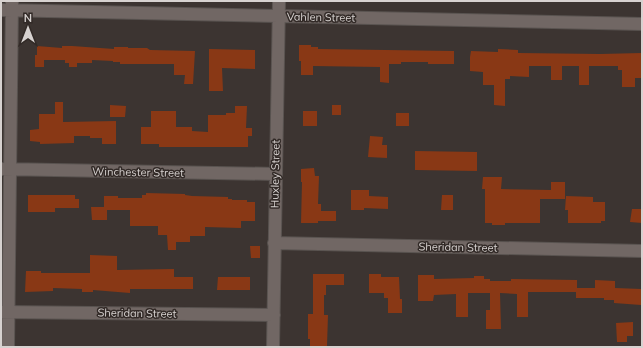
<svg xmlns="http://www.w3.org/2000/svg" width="643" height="348" viewBox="0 0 643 348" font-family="Mulish,sans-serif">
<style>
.building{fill:#893815}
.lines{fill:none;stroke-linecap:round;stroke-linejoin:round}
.street-casing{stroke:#595350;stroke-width:14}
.street{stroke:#716764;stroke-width:12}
.labels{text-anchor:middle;stroke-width:3;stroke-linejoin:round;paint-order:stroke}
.street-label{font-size:11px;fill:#d7d2d0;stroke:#322a27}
</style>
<rect width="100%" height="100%" fill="#3c3431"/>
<path class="building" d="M299,45H311V47H318V49L454,51V64H428V62H401V64H389V83L380,82V67L313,66V75H301V61H299Z
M37,46L62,48V46H72L114,49V47H128V48H147L150,50L195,51L193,84H184L185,75H174V64H120V62H113V61L92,60V63H77V67H69V63H65V60H44V67H35V55H37Z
M209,49L255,50V69L222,68L223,91H209Z
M498,49L518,50V53L600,54L642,53V78H635V87H622V70H618V66H589V85H579V66H562V80H551V66H529V77L510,76V79H505V106L494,105V85H483V72L470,71V57L471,51L498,52Z
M55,102H63V122L116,121V144H102V138H90V136H74V143L40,144V142L30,141V130L39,129V114H55Z
M110,105L126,106L125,117H110Z
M332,105H341V115H332Z
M235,106H247L246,128H252V136H248V147H159V144H141V127H151V111H176V127H192V131L208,132V115H226V113H235Z
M303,111H317V126H303Z
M396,113H409V126H396Z
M370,136L383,137L382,145H387V158L368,157Z
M415,151L477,152V171L415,170Z
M314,168L315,176H319L318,204H321V211H336V221H318V223H301L302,182H301V169Z
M483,177H502L501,189L551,190V182H565V199H540V223H505V225H492V223H485V189H482Z
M351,190H369V196L388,197V209L364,208V210H351Z
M146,193L185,194V195L192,196L228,197V199H232V200H247V202H255V221H241V228L205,227V236H190V242H176V250H168L167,235H158V226H130V210H107V220H92L91,207H104V196H118V198H142V195H146Z
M28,195H75V199H79V208H55V212H28Z
M442,195H453V210H441Z
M566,196L593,197V202H605V221H601V223H568V210H565Z
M632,209H642V223L630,222Z
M250,246H260V258H251Z
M90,255L117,256V270L174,269V277H193V289H130V293L93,290V292H82V289L53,288V291L25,292L26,271H41V273H90Z
M313,274H344V285H326V295H324V315H328L327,346H310V339H308V314H313Z
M369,274H381V277H399L400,299H402V313H388V298H384V293H369Z
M418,275H434V279L474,278V276H484V279H490V281H511V279L577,280V288H595V280L615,281V288L641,289V305L614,303V300H604V298H576V292H528V317H517V294L500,293L501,329H486V310H490V293H468V317H456V294L434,295L433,301H418Z
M218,277H250V290H217Z
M633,322V336H627V342H617L616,323Z"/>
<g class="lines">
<g class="street-casing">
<path id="street" d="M1,10L642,24
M1,169L275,174
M274,243L642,251
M1,312L274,315
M8,347L12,1
M273,347L279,1"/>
</g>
<use href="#street" class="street"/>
</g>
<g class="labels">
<g class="street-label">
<text transform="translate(321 17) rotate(1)" y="4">Vahlen Street</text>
<text transform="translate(138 172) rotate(1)" y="4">Winchester Street</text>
<text transform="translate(275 174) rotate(-89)" y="4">Huxley Street</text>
<text transform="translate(458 247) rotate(1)" y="4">Sheridan Street</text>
<text transform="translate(137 313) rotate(1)" y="4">Sheridan Street</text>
</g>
</g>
<rect width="643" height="348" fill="none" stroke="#d7d2d0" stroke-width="4"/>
<g transform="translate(28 28)" stroke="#322a27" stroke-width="3" paint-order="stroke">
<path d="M0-3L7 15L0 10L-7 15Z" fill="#d7d2d0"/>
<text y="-6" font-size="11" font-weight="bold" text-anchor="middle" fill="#d7d2d0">N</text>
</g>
</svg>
